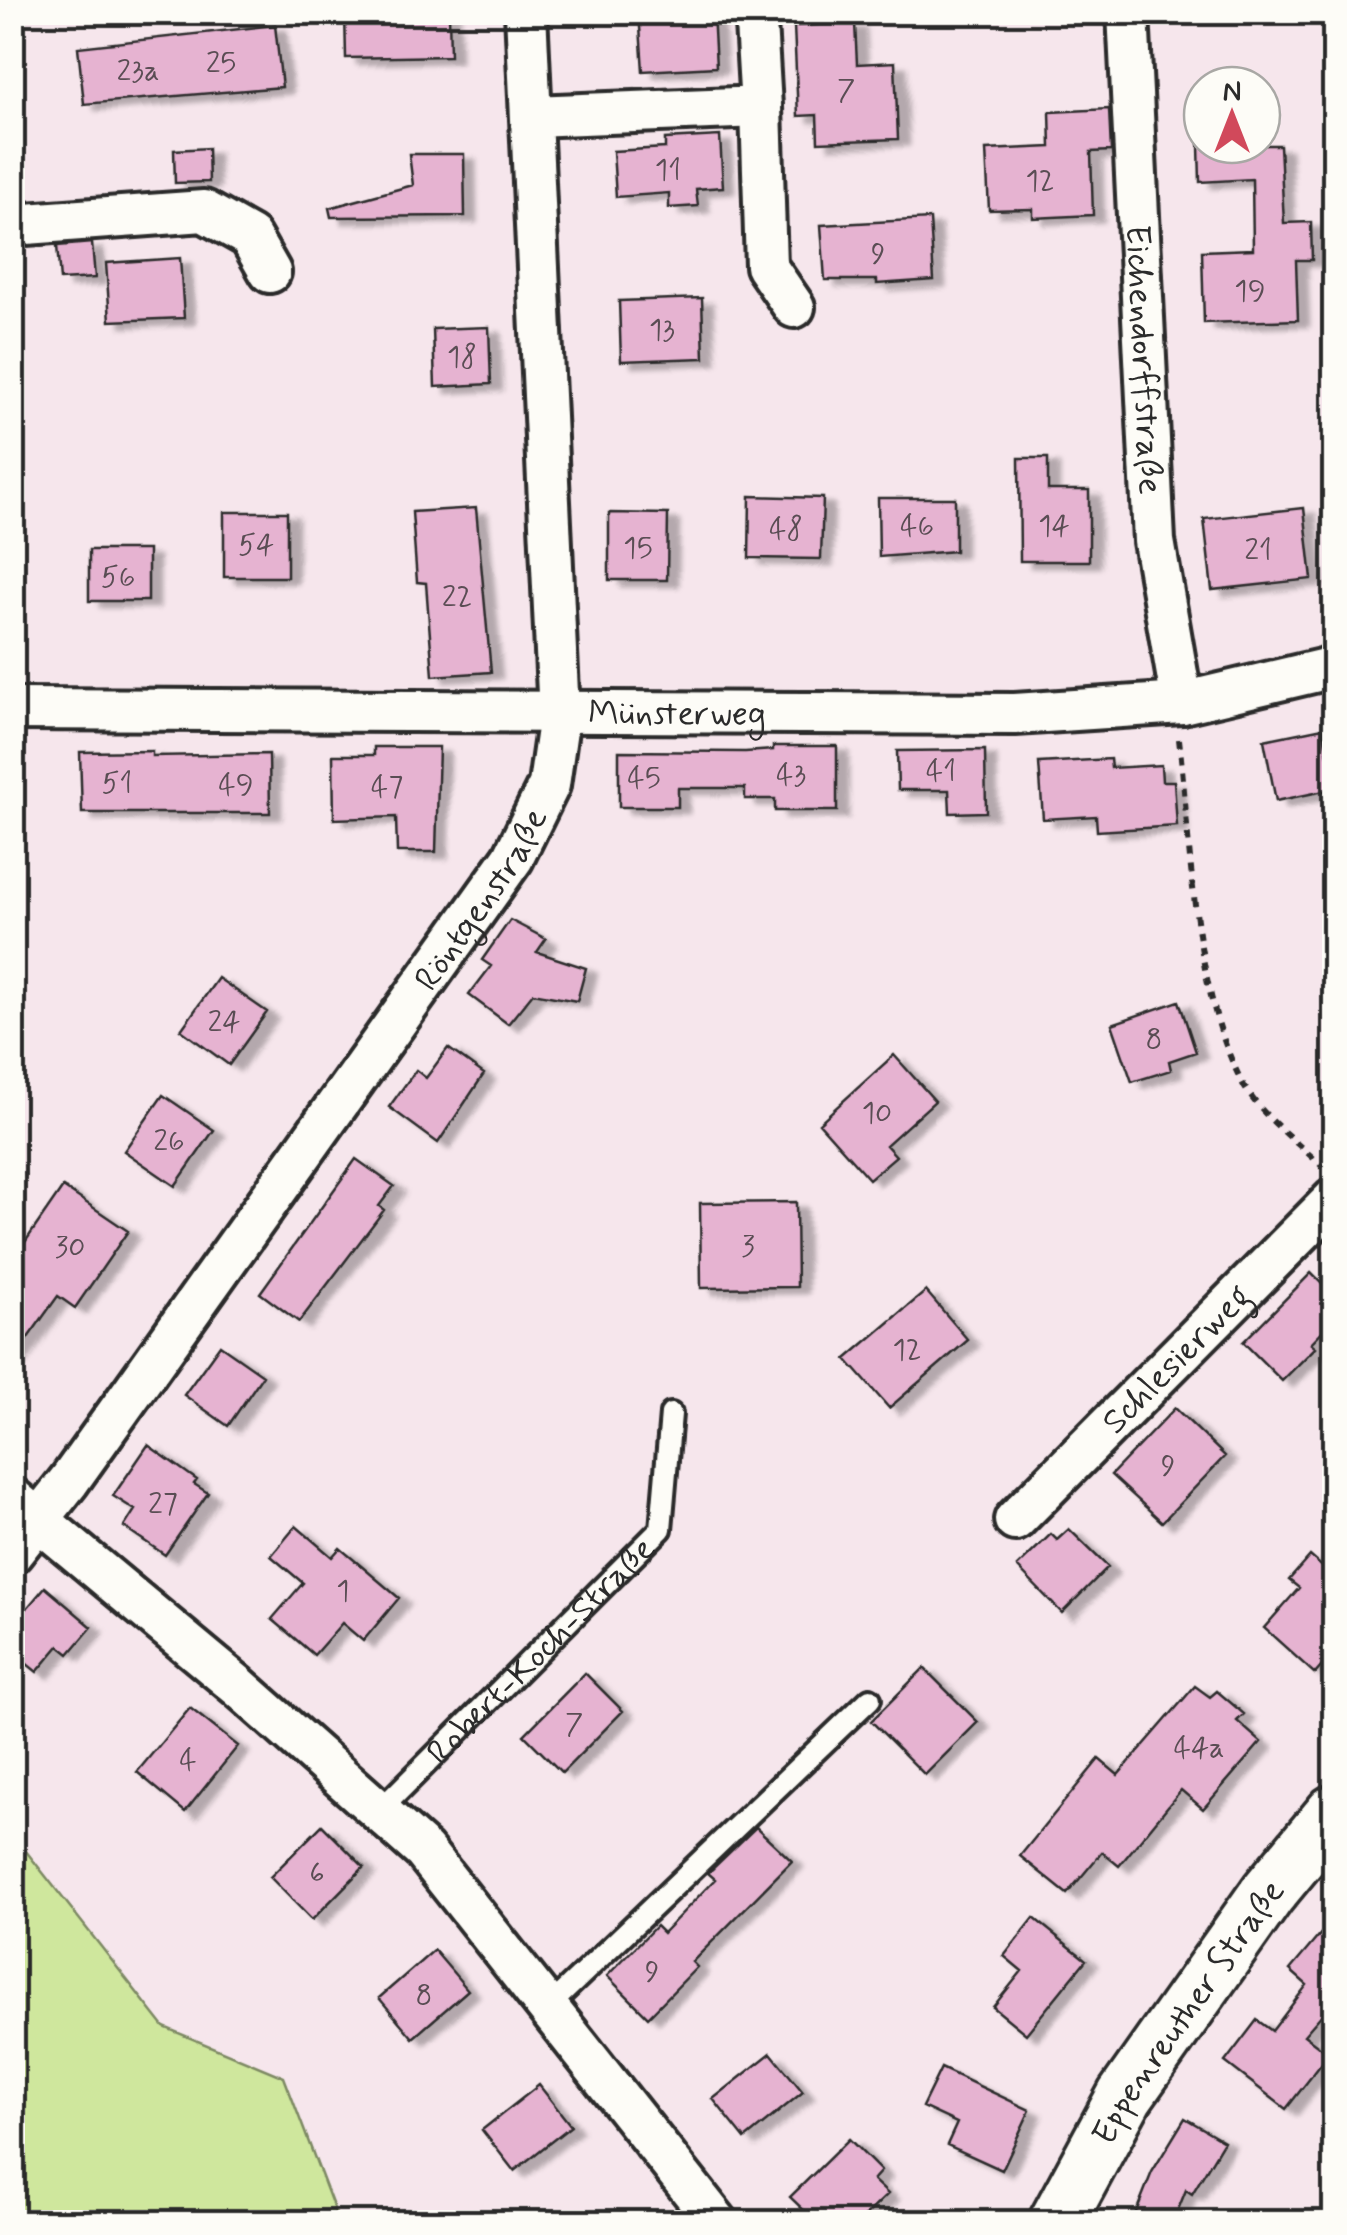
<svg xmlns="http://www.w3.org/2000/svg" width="1347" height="2235" viewBox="0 0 1347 2235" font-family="Mynerve,sans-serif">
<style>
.green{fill:#cfe79d;stroke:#7d8964;stroke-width:2.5}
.building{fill:#e6b3d1;stroke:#2b2b2b;stroke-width:2.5;filter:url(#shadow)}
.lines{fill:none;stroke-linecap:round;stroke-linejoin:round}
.service-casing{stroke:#2b2b2b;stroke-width:28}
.minor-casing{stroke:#2b2b2b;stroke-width:48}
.secondary-casing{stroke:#2b2b2b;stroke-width:62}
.path{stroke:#2b2b2b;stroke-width:6;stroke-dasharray:8 8;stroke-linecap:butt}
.service{stroke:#fdfcf7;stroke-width:20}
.minor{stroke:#fdfcf7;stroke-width:40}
.secondary{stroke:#fdfcf7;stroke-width:55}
.labels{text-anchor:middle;stroke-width:8;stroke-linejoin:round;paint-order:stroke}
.number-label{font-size:30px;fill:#5a4d54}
.street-label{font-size:35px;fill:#2b2b2b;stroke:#fdfcf7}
</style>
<defs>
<filter id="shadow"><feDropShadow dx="11" dy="6" stdDeviation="2.5" flood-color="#0004"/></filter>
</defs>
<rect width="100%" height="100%" fill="#f6e6ec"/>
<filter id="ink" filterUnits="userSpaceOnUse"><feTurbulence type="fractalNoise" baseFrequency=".01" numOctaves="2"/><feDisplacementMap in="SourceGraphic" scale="20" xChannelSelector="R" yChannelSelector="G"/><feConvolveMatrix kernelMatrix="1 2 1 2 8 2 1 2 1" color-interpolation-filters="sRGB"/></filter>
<g filter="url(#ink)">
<path class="green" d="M22,1846L164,2027L284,2077L339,2222H13L12,1856Z"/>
<path class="building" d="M345,12H449L450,56L346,58Z
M639,12H713L716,67L643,71Z
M855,23L857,64L895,62L898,139L818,142L817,115L798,116L794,26Z
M275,25L282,87L84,104L78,47Z
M1109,109L1111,151L1091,152L1093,215L1033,218V209L989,210L986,150L1051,147L1050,112Z
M720,136L723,187L696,189L698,206L669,208V193L616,197L613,151L665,148V139Z
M1199,145H1280L1284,223L1311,222L1312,260H1296L1298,320L1204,323L1202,251L1253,249L1252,179L1200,182Z
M208,148L209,182L175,183L174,150Z
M409,154H464L465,216L331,217L329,208L413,185Z
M930,219L934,280L877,284V280H825L821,225Z
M92,243L95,278L60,280L57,246Z
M180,258L184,318L110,321L106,263Z
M702,298L704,358L621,361L619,301Z
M489,327L491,384L435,387L433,329Z
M1019,458H1048V490H1089V561H1020Z
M750,496L823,498L821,559L749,558Z
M878,498H955V551L879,557Z
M476,508L491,672L433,676L426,583L417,582L412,512Z
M1304,508L1312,579L1212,590L1204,519Z
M224,512H287V577H224Z
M609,513L668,514L667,580H609Z
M89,550H148V601H89Z
M1323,728L1334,789L1276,801L1264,740Z
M773,746H837V811H775V799H745V788H678V807H619V751L745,752L773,750Z
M374,747H439L436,852H397L396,817L334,819L333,755H374Z
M985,750L986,812L950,813L949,790H898L897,751Z
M152,751V756L269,754L270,813H82L80,752Z
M1110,759L1111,768L1161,765L1162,781H1174L1177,826L1097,831L1096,816L1043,819L1039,763Z
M510,920L546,939L537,952L586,968L577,1001L533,993L508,1024L469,995L491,966L482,960Z
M218,978L267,1012L229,1065L181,1030Z
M1179,1001L1196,1052L1169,1061L1171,1070L1132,1082L1112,1024Z
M448,1048L484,1074L438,1143L389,1107L416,1070L426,1078Z
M894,1055L935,1101L886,1145L896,1156L869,1179L819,1123Z
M163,1095L214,1130L175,1186L124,1151Z
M356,1159L394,1186L379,1206L384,1210L299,1322L260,1293Z
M63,1187L128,1231L75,1308L58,1296L12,1360V1261Z
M796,1202L797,1287L701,1288L700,1203Z
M1311,1273L1334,1296V1319L1311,1343L1316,1347L1282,1381L1243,1342Z
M926,1291L968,1340L889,1408L846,1359Z
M220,1345L263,1375L228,1426L184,1395Z
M1175,1408L1225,1456L1162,1522L1111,1475Z
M148,1445L197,1480L194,1484L208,1493L165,1555L124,1527L135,1510L113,1496Z
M296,1526L332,1557L340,1548L399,1598L363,1641L342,1623L314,1655L272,1619L303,1583L271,1556Z
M1069,1529L1108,1567L1062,1613L1017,1567L1051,1534L1057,1540Z
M1310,1556L1334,1577V1652L1315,1674L1264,1628L1299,1588L1289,1580Z
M45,1587L92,1627L69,1654L59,1646L37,1672L12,1652V1626Z
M924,1668L978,1722L925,1775L871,1721Z
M585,1673L623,1711L562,1773L524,1735Z
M1195,1686L1210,1697L1217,1691L1244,1714L1237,1721L1261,1742L1203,1809L1181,1790L1119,1866L1102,1852L1067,1894L1020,1856L1099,1759L1118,1775Z
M190,1708L238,1746L185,1812L137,1772Z
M322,1825L364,1867L312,1920L270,1877Z
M756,1827L792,1861L692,1962L697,1967L648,2017L607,1976L656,1926L663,1933L715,1879L708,1873Z
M1034,1918L1086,1960L1026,2034L993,2007L1022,1971L1004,1956Z
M1334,1918V2008L1331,2004L1304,2035L1329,2054L1286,2109L1225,2062L1257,2020L1272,2031L1307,1985L1290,1970Z
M434,1950L468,1990L413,2038L379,1998Z
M771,2053L803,2092L745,2139L713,2099Z
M941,2068L1030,2110L1002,2170L947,2145L957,2123L922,2107Z
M539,2085L571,2126L514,2171L482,2130Z
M1185,2118L1224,2141L1192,2194L1186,2190L1173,2222H1132L1152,2172Z
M849,2139L881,2171L873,2180L888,2194L859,2222H816L790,2197Z"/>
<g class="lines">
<g class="service-casing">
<g id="service">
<path id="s1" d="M381,1809L661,1529L671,1414"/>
<path d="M550,2005L870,1699"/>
</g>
</g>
<g class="minor-casing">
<g id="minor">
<path id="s2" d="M1128,12L1154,541L1182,703"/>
<path d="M761,107L766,266L794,307"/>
<path d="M532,116L761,107L756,23"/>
<path d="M12,225L204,211L250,237L270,272"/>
<path id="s3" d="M12,709L1015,714L1182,703L1334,667"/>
<path d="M12,1498L238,1686L424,1851L717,2222"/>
<path id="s4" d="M1015,1520L1334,1199"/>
<path id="s5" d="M12,1553L69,1481L513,858L549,785L559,715L526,12"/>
</g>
</g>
<g class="secondary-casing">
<g id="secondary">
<path id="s6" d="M1057,2222L1125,2096L1268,1893L1334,1813"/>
</g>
</g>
<path class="path" d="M1179,739C1191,846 1192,988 1243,1084C1259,1114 1298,1143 1323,1167
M1334,1655L1327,1660L1334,1668"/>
<use href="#service" class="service"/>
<use href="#minor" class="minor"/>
<use href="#secondary" class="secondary"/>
</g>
</g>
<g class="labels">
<g class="number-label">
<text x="221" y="72">25</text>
<text x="138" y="80">23a</text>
<text x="846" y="99">7</text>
<text x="668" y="179">11</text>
<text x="1040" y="190">12</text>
<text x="878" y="263">9</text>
<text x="1250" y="300">19</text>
<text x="662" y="339">13</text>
<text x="462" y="366">18</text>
<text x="917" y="535">46</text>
<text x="1054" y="535">14</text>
<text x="786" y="538">48</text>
<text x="256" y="554">54</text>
<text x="638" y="557">15</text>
<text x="1258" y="559">21</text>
<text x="118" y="586">56</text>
<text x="457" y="606">22</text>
<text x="941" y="780">41</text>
<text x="791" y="784">43</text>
<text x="644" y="787">45</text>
<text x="117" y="792">51</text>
<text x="236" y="794">49</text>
<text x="387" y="796">47</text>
<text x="224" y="1031">24</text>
<text x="1154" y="1048">8</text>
<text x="877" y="1122">10</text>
<text x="169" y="1150">26</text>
<text x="748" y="1255">3</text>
<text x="70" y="1256">30</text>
<text x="907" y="1359">12</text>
<text x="1168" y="1475">9</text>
<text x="163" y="1513">27</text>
<text x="343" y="1600">1</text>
<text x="574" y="1733">7</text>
<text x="1199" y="1757">44a</text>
<text x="188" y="1769">4</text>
<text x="317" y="1882">6</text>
<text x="652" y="1981">9</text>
<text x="424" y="2004">8</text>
</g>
<g class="street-label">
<text dy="12" stroke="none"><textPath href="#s2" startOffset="348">Eichendorffstraße</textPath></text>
<text dy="12" stroke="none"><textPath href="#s3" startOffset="665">Münsterweg</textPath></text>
<text dy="12" stroke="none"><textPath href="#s5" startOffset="805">Röntgenstraße</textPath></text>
<text dy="12" stroke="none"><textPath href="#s4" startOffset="228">Schlesierweg</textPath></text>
<text dy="12" stroke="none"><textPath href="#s1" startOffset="225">Robert-Koch-Straße</textPath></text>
<text dy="12" stroke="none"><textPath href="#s6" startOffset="248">Eppenreuther Straße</textPath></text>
</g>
</g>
<rect width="1347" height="2235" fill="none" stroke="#fdfcf7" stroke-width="50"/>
<rect x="25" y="25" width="1297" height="2185" fill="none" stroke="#2b2b2b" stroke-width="4" filter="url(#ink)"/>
<g transform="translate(1232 115)"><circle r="48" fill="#fdfcf7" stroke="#a9a8a5" stroke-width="2.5"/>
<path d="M0-8L18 38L0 25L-18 38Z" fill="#d1495b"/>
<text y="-15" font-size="28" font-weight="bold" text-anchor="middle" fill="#2b2b2b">N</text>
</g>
</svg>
